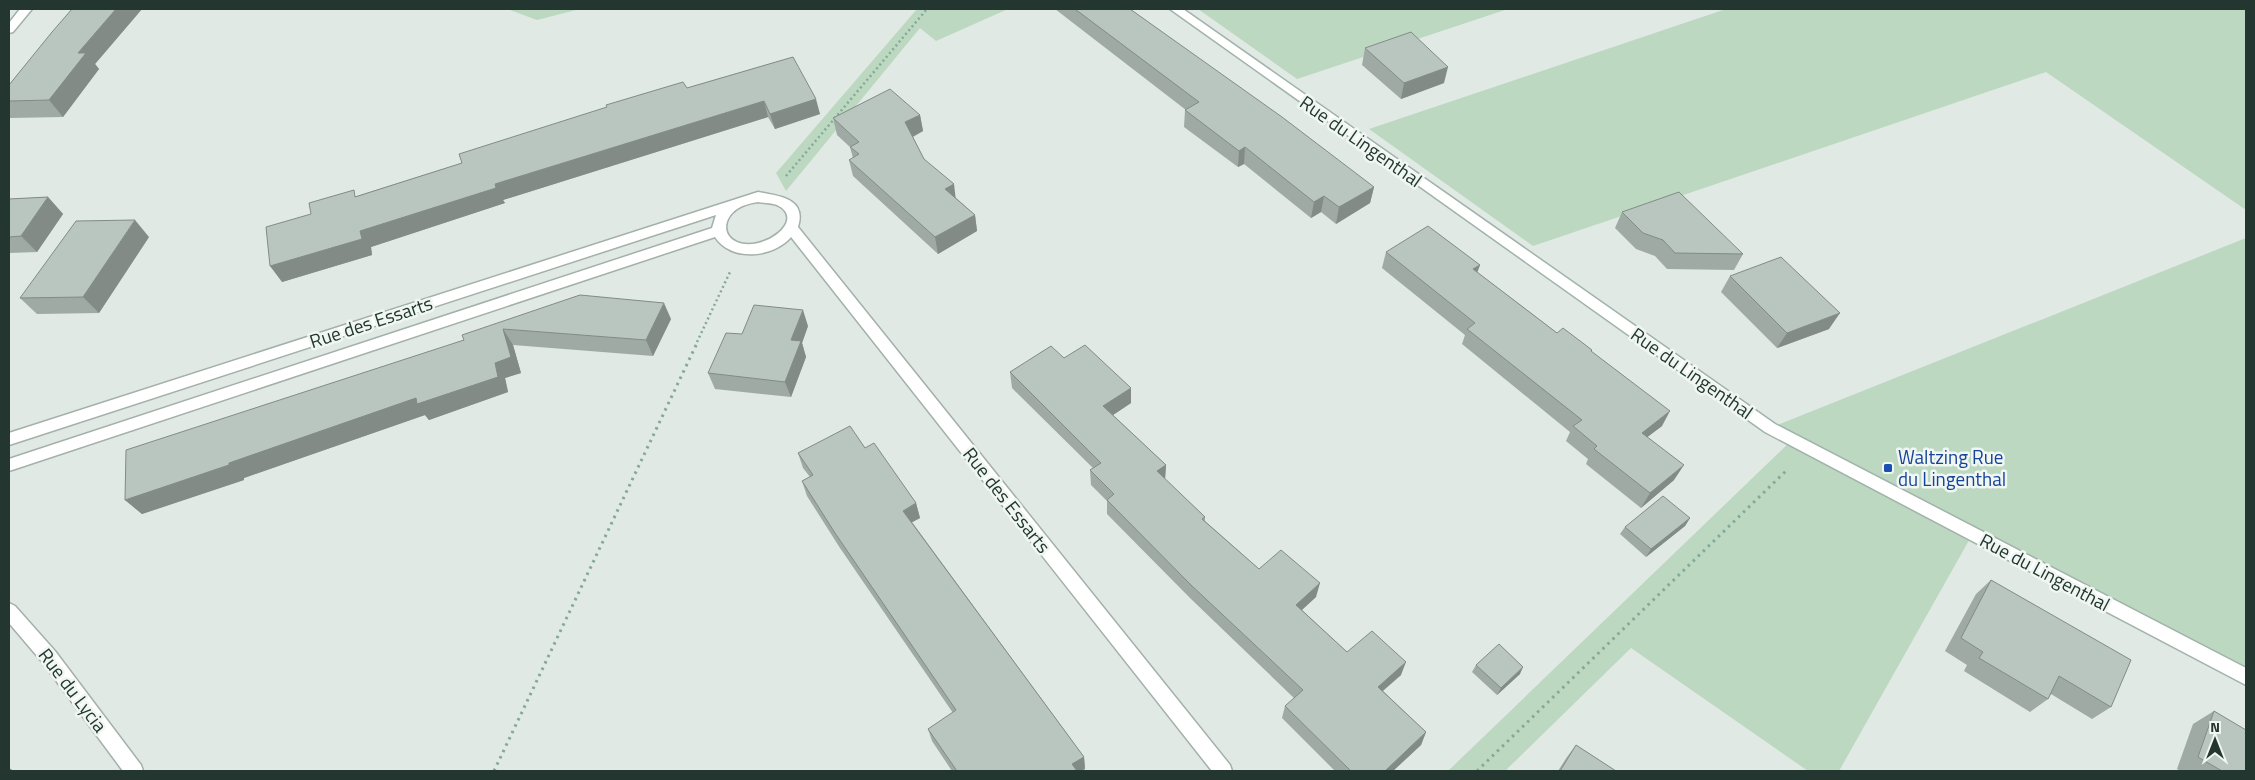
<svg xmlns="http://www.w3.org/2000/svg" width="2255" height="780" viewBox="0 0 2255 780" font-family="'Titillium Web',sans-serif">
<style>
.green{fill:#bcd8c0}
.lines{fill:none;stroke-linecap:round;stroke-linejoin:round}
.street-casing{stroke:#a4b0aa;stroke-width:3}
.secondary-casing{stroke:#a1b3ab;stroke-width:3}
.path-far1{stroke:#85a999;stroke-width:2.5;stroke-dasharray:2 3;stroke-linecap:butt}
.path{stroke:#85a999;stroke-width:3;stroke-dasharray:2.5 4.5;stroke-linecap:butt}
.street{fill:#fff;fill-rule:evenodd}
.secondary{fill:#fff;fill-rule:evenodd}
.wall{fill:#9faaa5}
.shaded-wall{fill:#828b86}
.building{fill:#b9c6c0;stroke:#828b86}
.transit-dot{fill:#1a4fb4;stroke:#f0f6f2;stroke-width:2}
.labels{text-anchor:middle;stroke-width:5;stroke-linejoin:round;paint-order:stroke}
.street-label{font-size:19px;fill:#233730;stroke:#f0f6f2}
.transit-label{font-size:19px;fill:#164399;stroke:#f0f6f2;text-anchor:start}
</style>
<rect width="100%" height="100%" fill="#e0e9e4"/>
<path class="green" d="M507,9H580L537,20Z
M917,9H1008L936,41L920,28L786,191L776,173Z
M1198,9H1508L1297,79Z
M1726,9H2246V210L2046,72L1533,246L1369,129Z
M2246,238V677L1972,535L1839,771H1808L1631,648L1505,771H1448L1792,440L1770,428Z"/>
<g class="lines">
<g class="street-casing">
<path id="street" d="M20,9H32L13,32L9,33V23Z
M758,192C779,196 807,198 798,227L1230,765L1232,771H1212L791,237C773,258 731,262 715,237L9,471V459L712,228L716,215L9,445V433ZM758,202C764,203 771,203 777,205C808,220 762,253 737,242C721,235 724,218 737,209C743,205 751,203 758,202Z
M9,603L15,606L55,651L141,765L143,771H123L43,663L9,623Z"/>
</g>
<g class="secondary-casing">
<path id="secondary" d="M1170,9H1183L1775,424L2246,668V685L1765,432Z"/>
</g>
<path class="path-far1" d="M786,176L927,9
M697,342L730,272"/>
<path class="path" d="M494,771L698,341
M1477,771L1788,469"/>
<use href="#street" class="street"/>
<use href="#secondary" class="secondary"/>
</g>
<path class="wall" d="M72,9H142L95,64L99,69L63,117L10,118L9,116V85Z
M1055,9H1130L1374,187L1370,203L1336,224L1321,212L1311,218L1244,164L1238,167L1184,127L1185,110H1186Z
M1365,48L1444,83L1401,99L1362,65Z
M793,57L820,114L775,129L768,117L503,200L505,203L371,247L372,255L282,282L311,214L357,196L462,163L687,88Z
M920,115L923,131L913,137L924,159L956,198L975,215L977,231L938,254L853,176L849,160L853,158L850,147L837,135L833,118Z
M48,197L63,214L37,252L9,253V199Z
M1622,212L1743,254L1734,270L1667,269L1655,256L1636,249L1615,228Z
M149,237L99,313L37,314L20,298Z
M1386,252L1480,265L1477,272L1557,333L1591,352L1662,426L1647,437L1674,480L1641,508L1586,464L1588,459L1566,441L1570,432L1462,344L1465,335L1382,268Z
M1730,276L1829,329L1777,348L1721,292Z
M580,295L671,319L653,356L513,345L521,373L505,378L508,392L429,420L425,415L244,478V480L142,514L125,500L464,340Z
M808,326L802,343L806,357L791,397L715,389L708,373L742,334Z
M1064,358L1131,403L1113,415L1166,465L1165,479L1205,517V521L1259,569L1316,597L1302,610L1347,652L1401,675L1383,691L1426,732L1421,745L1393,771H1335L1282,718L1285,706L1294,698L1190,598L1107,514V501L1091,485L1090,470L1093,468L1012,388L1010,372Z
M865,448L916,503L920,518L912,522L1084,757L1085,769L1081,771H952L932,741L928,729L953,713L840,548L807,496L802,481L810,477L803,468L798,453Z
M1690,518L1685,526L1646,557L1620,534L1625,527Z
M1991,580L2111,707L2092,719L2051,694L2048,699L2030,712L1964,671L1967,665L1945,651L1976,594Z
M1476,665L1520,674L1497,695L1472,672Z
M2214,711L2246,771H2180L2177,769L2193,724Z
M1576,745L1616,771H1558L1567,757Z"/>
<path class="shaded-wall" d="M116,9H142L95,64L99,69L63,117L49,100L78,53Z
M1448,67L1444,83L1401,99L1404,83Z
M816,99L820,114L775,129L770,114Z
M764,101L768,117L503,200L505,203L371,247L372,255L282,282L270,266L360,231L495,184Z
M920,115L923,131L908,139L905,122Z
M1245,147L1244,164L1238,167L1239,151Z
M954,184L956,201L945,189Z
M1374,187L1370,203L1336,224L1339,207Z
M1324,196L1321,212L1311,218L1314,202Z
M48,197L63,214L37,252L21,236Z
M975,215L977,231L938,254L935,237Z
M135,220L149,237L99,313L83,297Z
M1480,265L1474,281L1473,269Z
M664,303L671,319L653,356L646,340Z
M803,310L808,326L802,343L806,357L791,397L785,382L791,340Z
M1840,313L1829,329L1777,348L1787,333Z
M503,329L513,345L521,373L505,378L508,392L429,420L425,415L244,478V480L142,514L125,500L229,463L495,363Z
M1131,388V403L1104,421L1103,406Z
M1670,411L1662,426L1633,448L1642,433Z
M1166,465L1165,480L1157,471Z
M1684,465L1674,480L1641,508L1650,493Z
M916,503L920,518L907,525L903,511Z
M1690,518L1685,526L1646,557L1651,549Z
M1320,583L1316,597L1293,618L1296,605Z
M1406,662L1401,675L1373,699L1378,687Z
M1523,667L1520,674L1497,695L1501,688Z
M1426,732L1421,745L1393,771H1385Z
M1084,757L1085,769L1081,771H1073L1072,764Z
M9,768L14,771H9Z"/>
<path class="building" d="M72,9H116L78,53H86L49,100L9,101V85L52,32Z
M1075,9H1130L1282,117L1374,187L1339,207L1324,196L1314,202L1245,147L1239,151L1185,110L1199,102Z
M1411,32L1448,67L1404,83L1365,48Z
M793,57L816,99L770,114L764,101L495,184L496,188L360,231L362,239L270,266L266,227L311,214L309,203L354,190L355,197L462,163L459,154L607,107L606,105L683,82L687,88Z
M890,89L920,115L905,122L924,159L954,184L945,189L975,215L935,237L849,160L859,154L850,147L859,142L833,118Z
M1679,192L1743,254L1675,253L1663,240L1643,233L1622,212Z
M48,197L21,236L9,237V199Z
M135,220L83,297L20,298L76,221Z
M1428,226L1480,265L1473,269L1557,333L1563,328L1592,350L1591,351L1670,411L1642,433L1684,465L1650,493L1594,449L1597,446L1573,426L1582,420L1467,329L1475,323L1386,252Z
M1781,257L1840,313L1787,333L1730,276Z
M580,295L664,303L646,340L503,329L511,357L495,363L498,377L417,404L416,398L229,463V465L125,500L126,450L464,340L462,335Z
M754,305L803,310L791,340L801,341L785,382L708,373L726,333L742,334Z
M1085,345L1131,388L1103,406L1166,465L1157,471L1205,517L1202,519L1259,569L1281,550L1320,583L1296,605L1347,652L1372,631L1406,662L1378,687L1426,732L1385,771H1351L1285,706L1303,690L1191,585L1107,500L1114,494L1090,470L1101,463L1010,372L1051,346L1064,358Z
M850,426L865,448L874,443L916,503L903,511L1084,757L1072,764L1077,771H957L928,729L956,710L835,533L802,481L813,475L798,453Z
M1663,496L1690,518L1651,549L1625,527Z
M1991,580L2131,660L2111,707L2059,676L2048,699L1979,658L1983,652L1961,638Z
M1499,644L1523,667L1501,688L1476,665Z
M2214,711L2246,730V771H2222L2198,757Z
M1576,745L1616,771H1560Z"/>
<rect class="transit-dot" x="1883" y="463" width="10" height="10" rx="2.5"/>
<g class="labels">
<g class="street-label">
<text transform="translate(1361 141) rotate(35)" y="7">Rue du Lingenthal</text>
<text transform="translate(371 322) rotate(-18)" y="7">Rue des Essarts</text>
<text transform="translate(1692 373) rotate(35)" y="7">Rue du Lingenthal</text>
<text transform="translate(1007 500) rotate(52)" y="7">Rue des Essarts</text>
<text transform="translate(2045 572) rotate(28)" y="7">Rue du Lingenthal</text>
<text transform="translate(73 690) rotate(53)" y="7">Rue du Lycia</text>
</g>
<g class="transit-label">
<text x="1898" y="464">Waltzing Rue<tspan x="1898" dy="22">du Lingenthal</tspan></text>
</g>
</g>
<rect width="2255" height="780" fill="none" stroke="#233730" stroke-width="20"/>
<g transform="translate(2215 740)" stroke="#f0f6f2" stroke-width="4" paint-order="stroke">
<path d="M0-4L9 19L0 12L-9 19Z" fill="#233730"/>
<text y="-8" font-size="14" font-weight="bold" text-anchor="middle" fill="#233730">N</text>
</g>
</svg>
